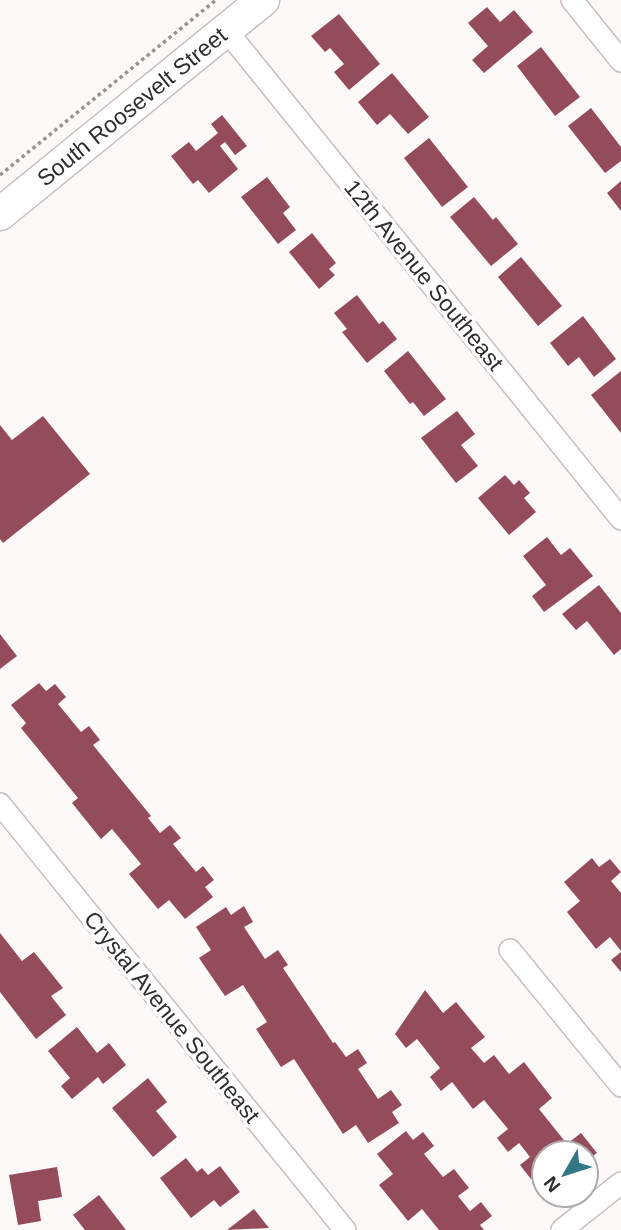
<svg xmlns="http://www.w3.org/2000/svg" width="621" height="1230" viewBox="0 0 621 1230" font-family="Arial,sans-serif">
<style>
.building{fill:#944b5a}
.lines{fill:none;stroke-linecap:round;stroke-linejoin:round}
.street-casing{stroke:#c9bdbf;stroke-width:24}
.secondary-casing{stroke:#c9bdbf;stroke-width:35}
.path{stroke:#979393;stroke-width:3.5;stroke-dasharray:3.5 3.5;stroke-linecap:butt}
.street{stroke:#fff;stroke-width:21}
.secondary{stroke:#fff;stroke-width:32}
.labels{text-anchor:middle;stroke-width:7;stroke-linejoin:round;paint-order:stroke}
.street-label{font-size:23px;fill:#312d2d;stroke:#fff}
</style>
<rect width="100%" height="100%" fill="#fef9f9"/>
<path class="building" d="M487,7L500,22L514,10L533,32L484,73L472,60L488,46L468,23Z
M339,14L380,64L349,90L334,72L344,64L330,48L325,52L311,36Z
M541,47L580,97L555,116L517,66Z
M392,73L429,117L408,134L390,114L377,125L358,102Z
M591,108L621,147V161L605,173L568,126Z
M222,115L247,146L235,155L225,142L220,146L238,169L209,193L198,180L193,184L171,156L189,142L196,151L218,133L211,124Z
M429,138L468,187L442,207L404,158Z
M267,177L290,207L283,213L296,230L278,244L241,197Z
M621,181V211L607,193Z
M474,197L493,220L496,217L518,244L491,266L450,217Z
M312,233L336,263L329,269L335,275L319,289L289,252Z
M521,257L562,306L538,326L498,277Z
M357,295L379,324L383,321L397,339L367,363L342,332L347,329L334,313Z
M583,316L616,359L594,377L579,357L568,366L550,343Z
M408,351L446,399L424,416L413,402L410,404L384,371Z
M621,371V433L591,395Z
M457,411L475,434L461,445L478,466L456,483L421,438Z
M43,416L90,474L3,543L0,539V425L12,440Z
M505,475L514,485L519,480L530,493L524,498L536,512L509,535L478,498Z
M547,537L561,555L570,548L593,576L544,612L532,596L546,585L523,556Z
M599,585L621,613V649L614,655L587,621L576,630L562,614Z
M0,634L17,656L0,669Z
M39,683L46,691L55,684L66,697L58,704L81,732L89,726L100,740L93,745L151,816L148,818L160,833L170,825L181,838L173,844L196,872L203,866L214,880L205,887L213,897L185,919L169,900L158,909L129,874L141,864L112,829L101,839L72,803L78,798L21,728L26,723L11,705Z
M592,858L599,867L610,859L621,872L611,881L621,893V951L610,937L596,949L567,912L580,901L564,882Z
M244,906L253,922L244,927L265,959L278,950L288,965L283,968L333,1043L335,1042L346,1057L358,1049L367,1063L358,1069L378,1099L391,1090L402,1105L392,1112L399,1123L368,1143L356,1125L343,1134L294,1059L281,1067L256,1029L267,1022L243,985L225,996L199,958L211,950L196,927L226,907L231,915Z
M0,933L22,961L34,952L63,988L51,996L66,1015L36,1039L0,992Z
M621,952V972L611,960Z
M425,990L443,1013L456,1002L485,1037L471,1048L484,1063L494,1055L509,1074L524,1062L552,1098L539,1109L567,1144L581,1133L597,1153L586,1161V1153H544V1175L541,1171L531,1179L520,1165L530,1157L519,1143L508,1152L497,1138L508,1129L484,1100L473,1109L452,1082L441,1091L430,1077L440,1068L417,1039L406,1048L395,1034Z
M77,1027L97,1053L109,1043L126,1065L103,1084L98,1077L72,1099L61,1086L70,1078L48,1051Z
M148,1078L167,1102L156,1111L177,1137L153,1157L112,1108Z
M406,1131L413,1140L423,1132L434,1146L424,1154L443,1177L454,1169L469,1188L458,1196L470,1211L481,1202L492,1216L480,1225L484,1230H439L422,1209L408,1221L379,1185L393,1174L377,1154Z
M186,1158L197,1172L202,1168L208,1175L220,1166L240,1192L220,1207L214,1200L191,1218L160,1178Z
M57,1167L62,1197L38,1201L41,1221L18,1225L9,1175Z
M99,1195L126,1230H85L73,1215Z
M254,1209L269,1228L227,1230Z"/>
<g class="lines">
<g class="street-casing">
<path id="street" d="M572,0L621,61
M226,30L621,519
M0,804L345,1230
M510,950L621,1086
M562,1230L621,1183"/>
</g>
<g class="secondary-casing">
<g id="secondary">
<path id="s1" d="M0,214L263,0"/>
</g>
</g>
<path class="path" d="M0,175L216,0"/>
<use href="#street" class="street"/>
<use href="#secondary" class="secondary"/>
</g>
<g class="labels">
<g class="street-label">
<text dy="8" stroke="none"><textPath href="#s1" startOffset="170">South Roosevelt Street</textPath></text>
<text transform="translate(424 275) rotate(51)" y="8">12th Avenue Southeast</text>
<text transform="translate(172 1017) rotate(51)" y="8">Crystal Avenue Southeast</text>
</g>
</g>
<g transform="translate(565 1174) rotate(231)"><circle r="33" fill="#ffffff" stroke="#adabab" stroke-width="2"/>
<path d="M0-5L12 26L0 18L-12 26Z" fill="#327785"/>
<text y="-10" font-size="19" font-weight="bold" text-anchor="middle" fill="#312d2d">N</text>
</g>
</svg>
